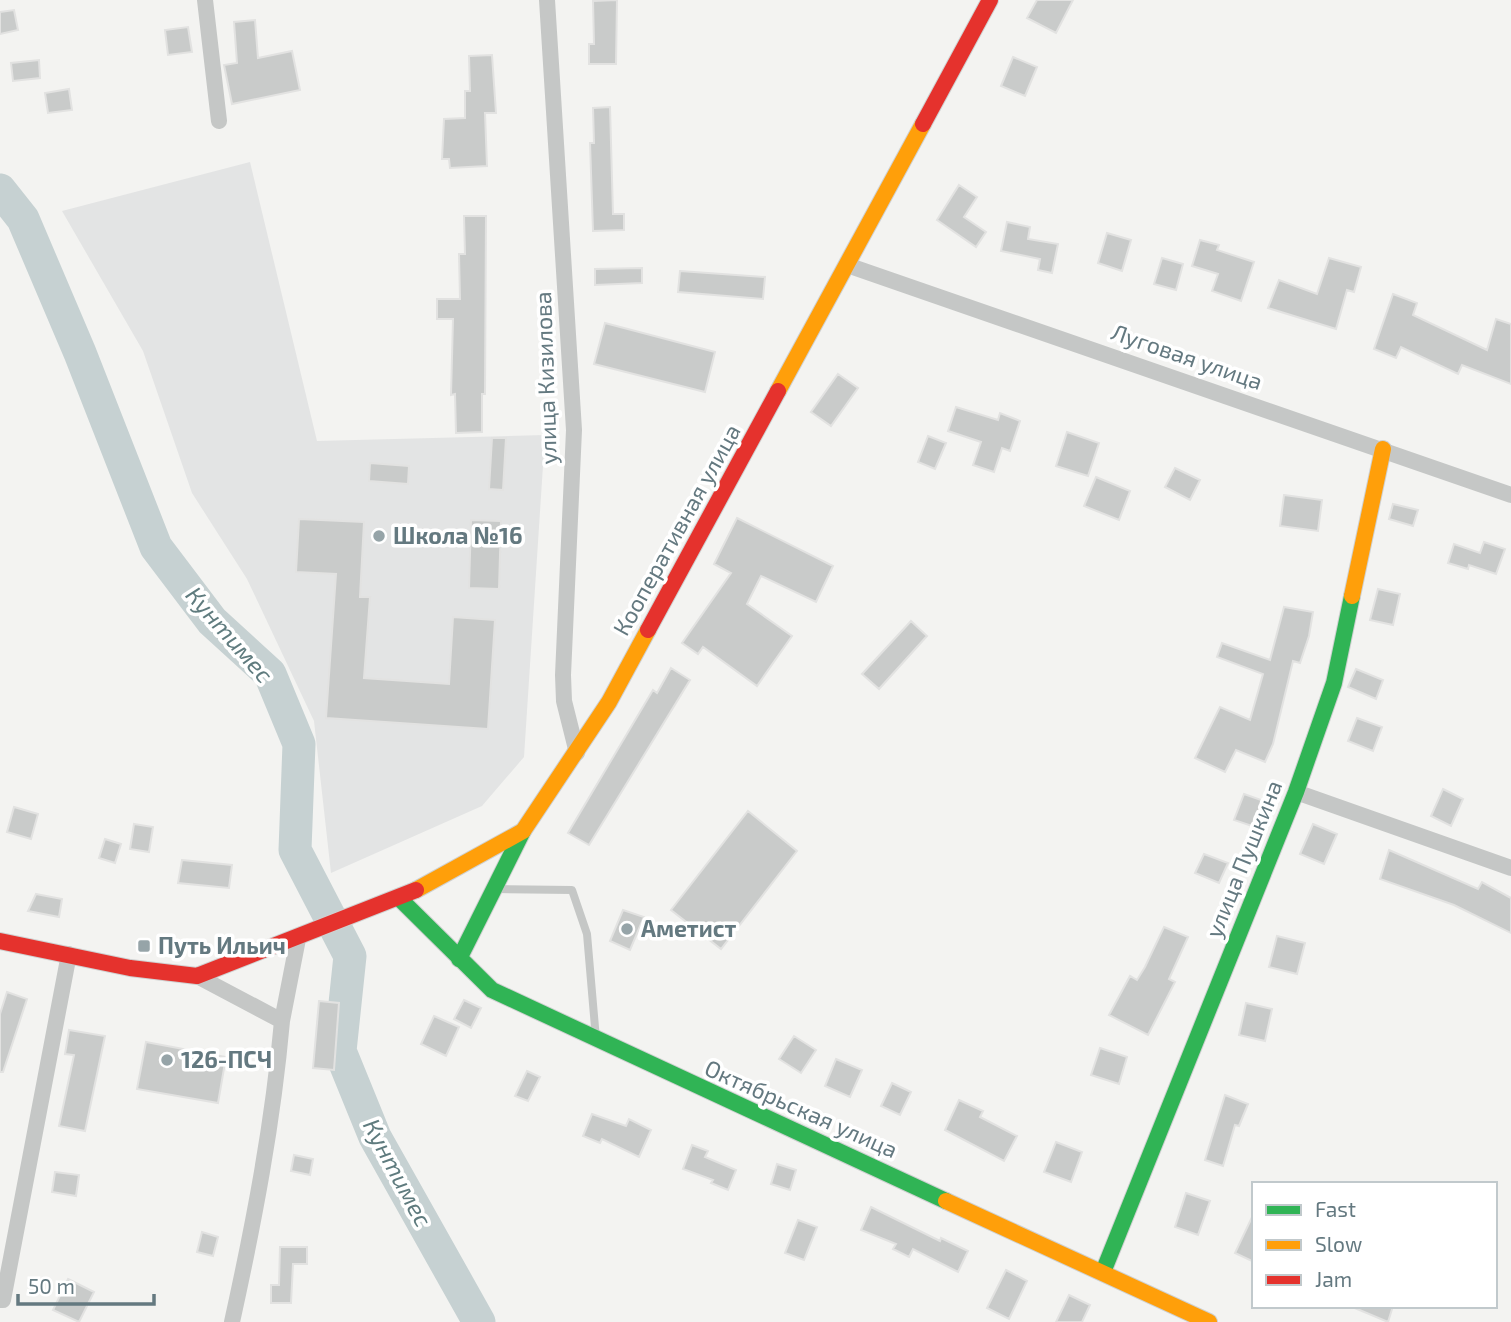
<svg xmlns="http://www.w3.org/2000/svg" width="1511" height="1322" viewBox="0 0 1511 1322" font-family="'Exo 2',sans-serif">
<style>
.built{fill:#e3e4e4}
.lines{fill:none;stroke-linecap:round;stroke-linejoin:round}
.river{stroke:#c6d1d2;stroke-width:33}
.building{fill:#c9cbca;stroke:#e2e2e1;stroke-width:2}
.fast-casing{stroke:#cfd1d1;stroke-width:18}
.slow-casing{stroke:#cfd1d1;stroke-width:18}
.jam-casing{stroke:#cfd1d1;stroke-width:18}
.lane{stroke:#c5c7c6;stroke-width:8}
.street{stroke:#c5c7c6;stroke-width:16}
.fast{stroke:#30b455;stroke-width:16}
.slow{stroke:#ff9f0a;stroke-width:16}
.jam{stroke:#e5322d;stroke-width:16}
.poi-dot{fill:#96a4a8;stroke:#fff;stroke-width:2.5}
.labels{text-anchor:middle;stroke-width:7;stroke-linejoin:round;paint-order:stroke}
.street-label{font-size:23px;fill:#647980;stroke:#fff}
.poi-label{font-size:23px;font-weight:bold;fill:#647980;stroke:#fff;text-anchor:start}
.water-label{font-size:24px;font-style:italic;fill:#5f7b7e;stroke:#fff}
</style>
<rect width="100%" height="100%" fill="#f3f3f1"/>
<path class="built" d="M250,162L317,441L545,435L524,757L482,806L331,873L314,721L247,579L192,493L143,351L62,211Z"/>
<g class="lines">
<path class="river" d="M0,190L23,219L80,353L156,547L212,621L270,674L299,744L295,850L350,956L340,1051L375,1137L479,1322"/>
</g>
<path class="building" d="M617,0L616,64H589V44H594L593,1Z
M1037,0H1073L1056,33L1027,18Z
M14,10L18,30L0,34V12Z
M255,20L258,58L292,51L300,90L232,104L224,65L237,63L234,22Z
M188,27L192,52L168,55L165,30Z
M492,55L496,113H485L487,166L450,168L449,159H442L444,119L465,118V91H470L469,56Z
M1013,57L1037,67L1025,96L1001,86Z
M39,60L40,78L13,81L11,63Z
M69,89L72,110L48,113L45,93Z
M610,107L613,214H624V230L593,231L590,143H594L593,108Z
M959,185L977,197L964,217L986,232L976,247L937,220Z
M464,216H486L485,394H482V432L456,433L455,394L451,395L453,319H437V299H460L459,254H465Z
M1007,222L1030,227L1028,239L1058,244L1052,273L1038,270L1040,259L1001,251Z
M1107,233L1131,240L1122,271L1098,263Z
M1200,240L1219,245L1217,250L1254,262L1241,301L1212,291L1218,274L1192,266Z
M1162,258L1183,264L1176,290L1154,284Z
M1329,258L1361,267L1354,292L1347,290L1336,329L1268,308L1279,280L1317,294Z
M642,268V283L595,285V269Z
M680,271L765,277L763,299L678,292Z
M1393,294L1417,303L1413,315L1487,350L1496,319L1511,324V384L1462,365L1458,374L1401,347L1396,358L1374,349Z
M605,323L715,352L705,392L594,364Z
M838,374L858,388L831,426L811,412Z
M956,407L998,420L1000,413L1020,421L1010,451L1002,448L994,472L973,465L981,442L948,431Z
M1067,432L1099,443L1088,476L1056,466Z
M928,436L946,443L935,469L918,462Z
M492,438H506L503,490L489,489Z
M370,463L409,466L408,484L369,481Z
M1175,468L1200,480L1190,500L1165,487Z
M1096,477L1130,491L1119,520L1084,506Z
M1284,495L1322,500L1318,531L1280,526Z
M1393,504L1418,510L1413,526L1389,519Z
M737,518L833,566L816,602L761,576L747,604L792,636L757,686L703,647L698,654L682,643L731,573L714,564Z
M299,519L364,522L360,597H370L364,678L449,684L453,617L495,620L488,729L326,718L336,574L296,572Z
M471,520L501,521L499,589L469,588Z
M1484,542L1505,549L1496,574L1469,565L1468,569L1448,563L1454,544L1480,553Z
M1378,589L1400,594L1393,625L1370,620Z
M1284,607L1313,612L1309,636L1300,663L1293,661L1273,744L1265,762L1236,750L1225,772L1195,758L1220,707L1250,720L1263,674L1217,657L1222,643L1270,660Z
M911,621L927,636L879,689L862,674Z
M671,668L690,680L589,845L568,833L653,690L657,693Z
M1356,669L1383,680L1376,699L1348,687Z
M1357,718L1382,727L1373,751L1348,741Z
M1443,789L1463,799L1451,826L1431,816Z
M1244,794L1264,801L1255,827L1234,820Z
M14,807L38,814L31,839L7,832Z
M748,811L797,851L721,949L671,910Z
M134,824L153,827L149,852L130,849Z
M1313,824L1337,834L1324,864L1300,854Z
M105,839L121,844L115,863L99,858Z
M1389,850L1478,889L1482,882L1511,898V933L1454,905L1380,879Z
M1204,854L1228,863L1219,883L1195,873Z
M182,860L232,865L229,888L178,883Z
M36,894L62,899L59,917L28,911Z
M623,910L644,917L630,950L610,941Z
M1164,927L1188,937L1169,979L1175,982L1148,1035L1109,1015L1130,976L1137,980L1145,967Z
M1277,936L1305,943L1297,974L1269,967Z
M7,992L27,999L3,1072H0V1014Z
M464,1000L481,1008L471,1028L454,1019Z
M319,1001L339,1003L334,1070L313,1068Z
M1246,1003L1272,1009L1265,1041L1239,1035Z
M434,1016L459,1027L446,1056L421,1044Z
M69,1030L105,1036L85,1131L59,1126L74,1055L65,1054Z
M794,1036L816,1050L801,1073L779,1059Z
M146,1042L226,1057L218,1103L137,1089Z
M1100,1048L1127,1057L1119,1084L1091,1075Z
M836,1059L862,1070L850,1097L825,1086Z
M527,1071L540,1077L528,1101L515,1096Z
M892,1083L911,1092L900,1115L881,1106Z
M1225,1095L1248,1104L1239,1126L1235,1125L1223,1166L1205,1160Z
M959,1100L983,1111L980,1117L1017,1136L1004,1161L945,1130Z
M592,1114L626,1126L629,1119L651,1130L639,1157L602,1139L600,1143L583,1136Z
M1056,1142L1082,1152L1071,1182L1044,1172Z
M692,1145L708,1151L705,1157L736,1170L728,1190L711,1183L713,1180L683,1169Z
M294,1155L313,1159L310,1175L291,1171Z
M777,1164L796,1170L790,1190L771,1184Z
M55,1172L79,1175L76,1196L52,1192Z
M1186,1193L1210,1201L1198,1235L1175,1227Z
M871,1207L940,1241L941,1238L968,1251L958,1272L913,1249L909,1257L893,1249L896,1244L861,1230Z
M1254,1213V1262L1235,1253Z
M798,1220L817,1227L804,1260L785,1253Z
M202,1232L218,1237L213,1256L197,1252Z
M280,1247H307V1264H293L291,1303H271V1285H279Z
M1006,1270L1027,1281L1009,1319L987,1308Z
M68,1279L94,1292L79,1322L53,1310Z
M1069,1295L1090,1305L1082,1322H1056Z
M1350,1306H1393L1388,1322Z"/>
<g class="lines">
<g class="fast-casing">
<path id="fast" d="M400,899L492,990L946,1201
M459,959L523,831
M1103,1272L1296,792L1334,683L1352,596"/>
</g>
<g class="slow-casing">
<path id="slow" d="M778,391L923,124
M1352,596L1383,449
M416,890L523,831L609,702L648,630
M946,1201L1209,1322"/>
</g>
<g class="jam-casing">
<path id="jam" d="M923,124L990,0
M648,630L778,391
M0,941L130,968L197,976L416,890"/>
</g>
<path class="lane" d="M495,889L572,890L587,934L596,1039"/>
<path class="street" d="M205,0L219,121
M547,0L574,430L563,675L564,701L577,753
M847,265L1511,495
M1296,792L1511,868
M197,976L282,1021C273,1123 254,1222 232,1322
M282,1021L298,939
M0,1300H3L69,954"/>
<use href="#fast" class="fast"/>
<use href="#slow" class="slow"/>
<use href="#jam" class="jam"/>
</g>
<g class="poi-dot">
<circle cx="379" cy="536" r="7"/>
<circle cx="627" cy="929" r="7"/>
<rect x="137" y="939" width="14" height="14" rx="3.5"/>
<circle cx="167" cy="1060" r="7"/>
</g>
<g class="labels">
<g class="street-label">
<text transform="translate(1187 357) rotate(19)" y="8">Луговая улица</text>
<text transform="translate(546 378) rotate(-92)" y="8">улица Кизилова</text>
<text transform="translate(677 530) rotate(-61)" y="8">Кооперативная улица</text>
<text transform="translate(1244 859) rotate(-68)" y="8">улица Пушкина</text>
<text transform="translate(801 1109) rotate(24)" y="8">Октябрьская улица</text>
</g>
<g class="poi-label">
<text x="393" y="544">Школа №16</text>
<text x="641" y="937">Аметист</text>
<text x="158" y="954">Путь Ильич</text>
<text x="181" y="1068">126-ПСЧ</text>
</g>
<g class="water-label">
<text transform="translate(229 635) rotate(49)" y="8">Кунтимес</text>
<text transform="translate(397 1173) rotate(62)" y="8">Кунтимес</text>
</g>
</g>
<rect x="1252" y="1182" width="245" height="126" fill="#ffffff" stroke="#c1c9cc" stroke-width="2"/>
<rect x="1266" y="1205" width="35" height="10" fill="#30b455" stroke="#c1c9cc" stroke-width="2"/>
<text x="1315" y="1217" font-size="21" fill="#647980">Fast</text>
<rect x="1266" y="1240" width="35" height="10" fill="#ff9f0a" stroke="#c1c9cc" stroke-width="2"/>
<text x="1315" y="1252" font-size="21" fill="#647980">Slow</text>
<rect x="1266" y="1275" width="35" height="10" fill="#e5322d" stroke="#c1c9cc" stroke-width="2"/>
<text x="1315" y="1287" font-size="21" fill="#647980">Jam</text>
<path d="M18 1294v10h136v-10" fill="none" stroke="#647980" stroke-width="3.5"/>
<text x="28" y="1294" font-size="21" fill="#647980" stroke="#ffffff" stroke-width="5" paint-order="stroke">50 m</text>
</svg>
